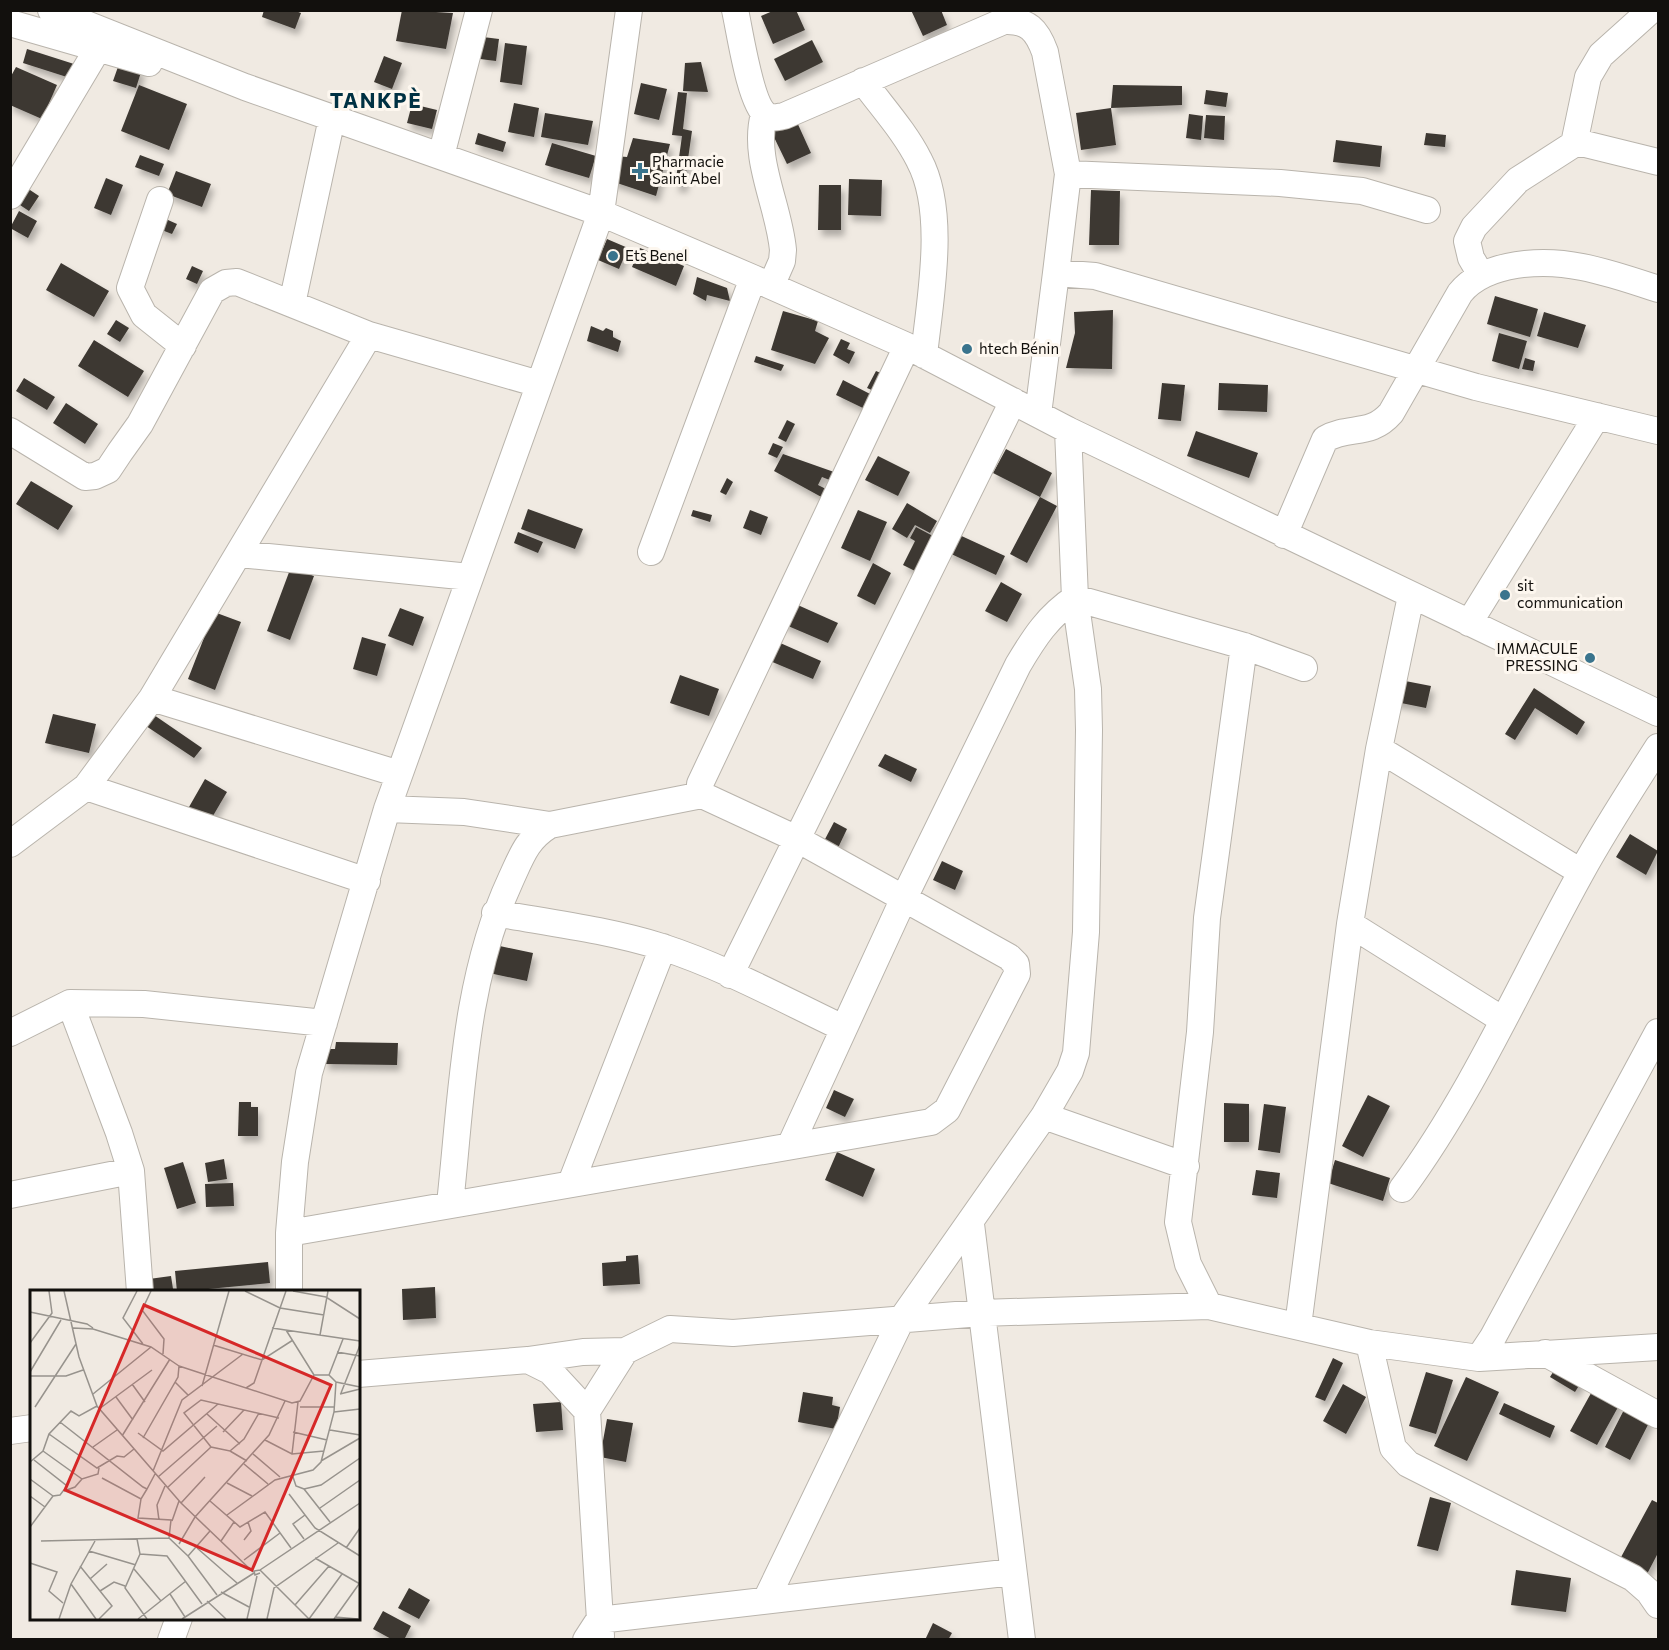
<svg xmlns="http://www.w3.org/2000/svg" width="1669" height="1650" viewBox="0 0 1669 1650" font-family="Commissioner,sans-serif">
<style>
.building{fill:#3d3832;filter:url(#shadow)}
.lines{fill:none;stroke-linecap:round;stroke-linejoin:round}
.minor-casing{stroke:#b9b4ac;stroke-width:28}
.minor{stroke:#fff;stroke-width:26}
.poi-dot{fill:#3a748d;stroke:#fdf7ef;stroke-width:2}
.labels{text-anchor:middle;stroke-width:6;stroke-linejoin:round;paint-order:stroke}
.poi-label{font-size:15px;fill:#12100d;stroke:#fdf7ef;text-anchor:start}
.district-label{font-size:21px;font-weight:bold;letter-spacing:1.5px;fill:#003143;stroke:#fdf7ef}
.inset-road{fill:none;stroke:#97938d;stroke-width:1.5}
.view{fill:#d62828;fill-opacity:0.15;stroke:#d62828;stroke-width:3}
.inset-edge{fill:none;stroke:#12100d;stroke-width:3}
</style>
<defs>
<filter id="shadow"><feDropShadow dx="3.5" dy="6" stdDeviation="3" flood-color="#0004"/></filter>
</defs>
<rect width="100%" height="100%" fill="#f0eae2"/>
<path class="building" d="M264,10H293L301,13L295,29L262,17Z
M402,10L453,13L446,49L396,41Z
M775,10H796L805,30L773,44L761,16Z
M911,10H941L947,25L923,36Z
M483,37L499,39L496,61L480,59Z
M812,40L823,62L785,81L774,59Z
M505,43L527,46L522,85L500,82Z
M27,49L74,64L70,78L23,63Z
M384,56L402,63L392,89L374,82Z
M701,62L708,92L683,91L685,63Z
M119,64L142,69L136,88L113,81Z
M16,67L57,85L42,119L10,105V78Z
M641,83L667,89L659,120L634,114Z
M139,85L187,104L169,150L121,131Z
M1113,85L1182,86V105L1111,108Z
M1206,90L1228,93L1226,107L1204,104Z
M678,92L687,93L683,129L692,131L684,187L675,186L682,136L672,135Z
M514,103L539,108L534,137L508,132Z
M412,104L437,110L432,129L407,123Z
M1111,108L1116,145L1081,150L1076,113Z
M545,113L593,121L588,145L541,137Z
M1189,114L1203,116L1201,140L1186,138Z
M1206,115L1225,116L1224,140L1204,138Z
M796,120L811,153L787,164L771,131Z
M478,133L506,142L503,152L475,144Z
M1426,133L1446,135L1445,147L1424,145Z
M633,138L670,144L656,196L611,181L615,156L627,157Z
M1336,140L1382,146L1380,167L1333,162Z
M552,143L596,156L589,178L545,165Z
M140,155L164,164L159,176L135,167Z
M176,171L211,184L202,207L167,194Z
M106,178L123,185L111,215L94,208Z
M849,179L882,180L881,216L848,215Z
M819,185H841V230H818Z
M24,186L39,196L29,211L14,201Z
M1091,190L1120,191L1119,245H1089Z
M19,211L37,221L28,238L10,228Z
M159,216L177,224L172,234L154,227Z
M607,239L628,248L619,269L598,260Z
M640,248L684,266L676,286L632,267Z
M61,263L109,291L94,317L46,290Z
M192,266L203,271L197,284L186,279Z
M697,277L727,288L730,301L707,295L706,301L693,294Z
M1495,296L1538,309L1530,337L1487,324Z
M1113,310L1112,369L1066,368L1075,333L1074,312Z
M783,311L818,321L815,331L829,338L815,364L771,350Z
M1544,312L1586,325L1578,348L1537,336Z
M116,320L129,328L120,342L107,334Z
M591,326L603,331L606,328L613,331V337L621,341L618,352L587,341Z
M1499,333L1527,341L1519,369L1492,361Z
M841,339L850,343L847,349L855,352L849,364L833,355Z
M94,340L144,371L128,397L78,366Z
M756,356L784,365L781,371L754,362Z
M1525,358L1535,361L1533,371L1522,369Z
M876,371L883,374L874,391L867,388Z
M24,378L55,397L47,410L16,391Z
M843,380L872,395L865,409L836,395Z
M1162,383L1185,385L1181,421L1158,419Z
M1219,383L1268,385L1267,412L1218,410Z
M66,403L98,424L85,444L53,423Z
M787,420L795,424L786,442L778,438Z
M1196,431L1258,453L1249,478L1187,456Z
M773,443L783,447L777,458L768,454Z
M1006,449L1052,473L1040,497L993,473Z
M783,454L834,472L832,481L822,477L818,485L828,490L825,499L774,471Z
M878,456L910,472L898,496L865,480Z
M727,478L733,482L726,495L720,492Z
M31,481L73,506L58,530L16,504Z
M1040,497L1057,506L1027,563L1010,554Z
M907,503L937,521L930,533L915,525L907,538L892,529Z
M528,509L583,529L575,549L521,529Z
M693,510L712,515L710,522L691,516Z
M750,510L768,517L761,535L743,528Z
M858,510L887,522L870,561L841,548Z
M916,527L933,536L915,571L903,565L915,541L910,538Z
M518,532L543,542L538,553L514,543Z
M955,533L1005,556L996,575L947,552Z
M873,563L891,573L875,605L857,596Z
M291,567L314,576L290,640L267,631Z
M1001,582L1022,594L1007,622L985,611Z
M791,602L838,623L828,643L781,623Z
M400,608L424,617L413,646L388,636Z
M214,612L241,622L215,690L188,679Z
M362,637L386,644L377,676L353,669Z
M778,642L821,661L813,679L770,661Z
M680,675L719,689L709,716L670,703Z
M1395,679L1431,686L1426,708L1391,701Z
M1534,688L1585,722L1577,735L1535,708L1515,740L1505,734Z
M53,714L96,724L89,753L45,743Z
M154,715L202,748L194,758L146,726Z
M885,754L917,769L911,782L878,766Z
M205,779L227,792L207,826L185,814Z
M834,822L847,829L837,850L823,843Z
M1630,834L1658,851L1646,875L1616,857Z
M942,861L963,871L955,890L933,880Z
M495,945L533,953L527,981L489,973Z
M336,1042L398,1043L397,1065L325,1064V1049H335Z
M834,1090L854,1099L845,1117L826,1108Z
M1368,1095L1390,1106L1363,1157L1342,1146Z
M239,1102H251V1107H258V1136H238Z
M1224,1103L1249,1104V1142H1224Z
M1264,1104L1286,1107L1280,1153L1258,1150Z
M837,1152L875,1169L863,1197L825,1180Z
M224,1159L227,1179L208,1182L205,1163Z
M1335,1160L1390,1178L1383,1201L1328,1183Z
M183,1162L196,1203L177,1209L164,1168Z
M1256,1170L1280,1173L1277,1198L1252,1195Z
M233,1183L234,1206L206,1207L205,1184Z
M638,1255L640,1284L603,1286L602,1263L626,1261V1256Z
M268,1262L270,1283L177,1292L175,1271Z
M171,1276L173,1289L151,1292L149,1279Z
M435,1287L436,1318L403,1320L402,1289Z
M1333,1358L1343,1363L1325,1401L1315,1397Z
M1560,1361L1585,1376L1575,1392L1550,1377Z
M1426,1372L1453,1380L1436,1434L1409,1426Z
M1466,1377L1499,1392L1467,1461L1434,1446Z
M1343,1384L1366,1397L1346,1434L1323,1421Z
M1595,1386L1622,1400L1597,1445L1570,1431Z
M803,1392L833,1397L832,1405L840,1407L836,1429L798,1422Z
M1629,1400L1654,1413L1630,1460L1605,1447Z
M561,1402L563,1430L536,1432L533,1404Z
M1504,1403L1555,1426L1550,1438L1499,1414Z
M607,1419L633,1423L626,1462L600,1457Z
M1430,1497L1451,1503L1438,1551L1417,1546Z
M1652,1500L1658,1503V1553L1647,1574L1620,1559Z
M1516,1570L1571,1578L1566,1612L1511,1605Z
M409,1588L430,1600L419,1619L398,1608Z
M383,1611L411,1626L404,1640H393L373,1629Z
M933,1623L952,1633L948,1640H925Z"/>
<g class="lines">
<g class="minor-casing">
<path id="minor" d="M51,10L245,87L601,213L753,278L907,346L1068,430L1658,713
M735,10C740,32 750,103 766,115C772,119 777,117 784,116L1004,21C1028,20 1037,30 1045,52L1068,174
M10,23L149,63
M863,81C882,107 905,132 919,160C947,212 930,299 924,355
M764,114C752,159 779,205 783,250L782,261L771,286
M1574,144L1588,77L1601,55L1651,10
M441,156L479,10
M10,196L97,50
M160,200L130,288L144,315L183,346
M1056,273L1068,174L1280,183L1362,191L1427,210
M1481,275L1471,258L1467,241L1474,227L1518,180L1574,144H1585L1658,162
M292,304L332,118
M1038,414L1056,273L1095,276L1476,387L1658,431
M10,431L85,477L95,476L108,470L120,452L140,424L212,291L226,283L237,282L369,335L539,384
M1284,535L1325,439C1350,425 1370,437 1391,413L1460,293C1486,261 1544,259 1582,267C1608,272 1634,281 1658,289
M651,552L753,278
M239,554L470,577
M1469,623L1597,416
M1244,646L1207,918L1200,1032L1178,1222L1188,1264L1209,1306L1369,1343L1479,1358L1658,1347
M152,698L399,774
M1379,749L1581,872
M86,787L367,881
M702,795L700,784L907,346
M387,809L464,812L550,825
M10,844L86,787L152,698L369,335
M495,913C551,923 608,930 662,947C724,967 784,1000 843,1028
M1350,924L1503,1020
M730,975L1013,401
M70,1003L119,1133L131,1171L140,1292
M10,1033L70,1003L144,1004L324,1023
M1044,1116L1186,1166
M790,1146L903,900L1018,665C1034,638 1048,616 1075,598L1244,646L1304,668
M571,1183L663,947
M1402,1189C1474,1091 1523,977 1582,871C1605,829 1632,788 1658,747
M10,1195L131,1171
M971,1224L1022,1640
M289,1233L931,1122L947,1110L1017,974L1016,964L1009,957L797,839L702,795L550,825C527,839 522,855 511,879C464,980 462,1094 450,1204
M289,1292V1233L295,1162L309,1073L387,809L601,213L629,10
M1298,1326L1350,924L1379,749L1411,596
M1369,1343L1393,1448L1408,1464L1633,1578L1649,1592L1658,1605
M1545,1353L1658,1415
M1479,1358L1493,1337L1658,1032
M528,1360L550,1371L587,1411
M358,1374L528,1360L583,1352L625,1351L670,1329L733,1333L981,1313L1209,1306
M10,1431L32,1428
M766,1600L901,1320L1044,1116L1070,1071L1076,1053L1086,932L1089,730L1088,689L1075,598L1068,430
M601,1636L587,1411L625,1351
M171,1640L179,1618
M586,1640L599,1620L1013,1572"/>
</g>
<use href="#minor" class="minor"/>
</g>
<g class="poi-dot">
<path d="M637 162h6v6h6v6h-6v6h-6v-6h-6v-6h6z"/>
<circle cx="613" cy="256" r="6"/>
<circle cx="967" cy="349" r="6"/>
<circle cx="1505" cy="595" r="6"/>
<circle cx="1590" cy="658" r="6"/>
</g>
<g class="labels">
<g class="poi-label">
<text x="652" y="167">Pharmacie<tspan x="652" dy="17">Saint Abel</tspan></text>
<text x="625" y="261">Ets Benel</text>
<text x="979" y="354">htech Bénin</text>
<text x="1517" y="591">sit<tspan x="1517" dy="17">communication</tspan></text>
<text x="1578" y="654" text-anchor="end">IMMACULE<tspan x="1578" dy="17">PRESSING</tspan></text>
</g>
<g class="district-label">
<text x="376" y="108">TANKPÈ</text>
</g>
</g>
<g transform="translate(30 1290)">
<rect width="330" height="330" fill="#f0eae2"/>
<path class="inset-road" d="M34,1L49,67L67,116L151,213L223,282M107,1L93,28L113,54M121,1L112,20L134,49L133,64M215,1L250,18L294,25M263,1L296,7L330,29M0,22L57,34L63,38M43,38L63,39L121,57L149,76L148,87L113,148M242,38L330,51M256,40L284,85M290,45L298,1M0,53L22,23L19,1M183,55L232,70L263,50M307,62L330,66M149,76L262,113L270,111L284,85H299L306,92L330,97M0,82L31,30M299,85L313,49M0,86H36L53,80M145,92L158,105M102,94L115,112M172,96L199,1M216,98L224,93L256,1M311,103L330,55M63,104L121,57M310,104L330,99M86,107L103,130M5,117L46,54M270,117H305M69,119L122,80M304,122L330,119M229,123L214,149L200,161L181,157L154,123L171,110L249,128M177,124L210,154M30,132L113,197L117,199L125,184M300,140L330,145M193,142L214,120M263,142L297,150M108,143L133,161L188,114M19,144L67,178L87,166L94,167L104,159M92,146L140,69M235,150L262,164L294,161M63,157L87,140M13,161L52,189L68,184L69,178M200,161L217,171M223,164L250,187M262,164L268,112M291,171L330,148M0,172L13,161L19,144L41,121L49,126L67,116M214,174L238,194M123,181L152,110L213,64M262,184L266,196L274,199L300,232M128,187L187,136M72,188L111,209L117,199M0,189L23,206M197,193L222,206M137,198L181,157M274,199L291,195L330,168M34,201L45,197L52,189M259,204L285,238L330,266M0,206L15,217M111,209L108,228L141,230L139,248M180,211L210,237L235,222L261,258M151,213L175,187M290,218L330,190M197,225L245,190L283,180L291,172L304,122L306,92M129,230L127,215L135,196M142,231L149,211M0,237L23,206L30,205L37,196L4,170M180,241L158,266L187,305M107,249L110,264L95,298L117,329M274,249L263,234L275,225M214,250L221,241L218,232M11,251L139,248L158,266M191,251L204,232M149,254L165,227L239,145L255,111M167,258L207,293M316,258L330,238M59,261L106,275M110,264L137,266L172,314M285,268L330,294M214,270L250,243M0,273L27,282L19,301L33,313M50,276L82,316L69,329M104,279L131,311M230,280L330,213M230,283L225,285L224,281L230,280L279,329M60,289L77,274M41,294L66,329M70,301L84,292L95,296M191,302L219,317M140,304L155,327M177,311L196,329M265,315L299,276M305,327L328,329M29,329L41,294L65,251M108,329L156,291M152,329L224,283M217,329L227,286M237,329L244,298L308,253M279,329L312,284M304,329L329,294"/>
<path class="view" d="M114,15L301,95L222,280L35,200Z"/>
<rect width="330" height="330" class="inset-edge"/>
</g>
<rect width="1669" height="1650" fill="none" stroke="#12100d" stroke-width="24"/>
</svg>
